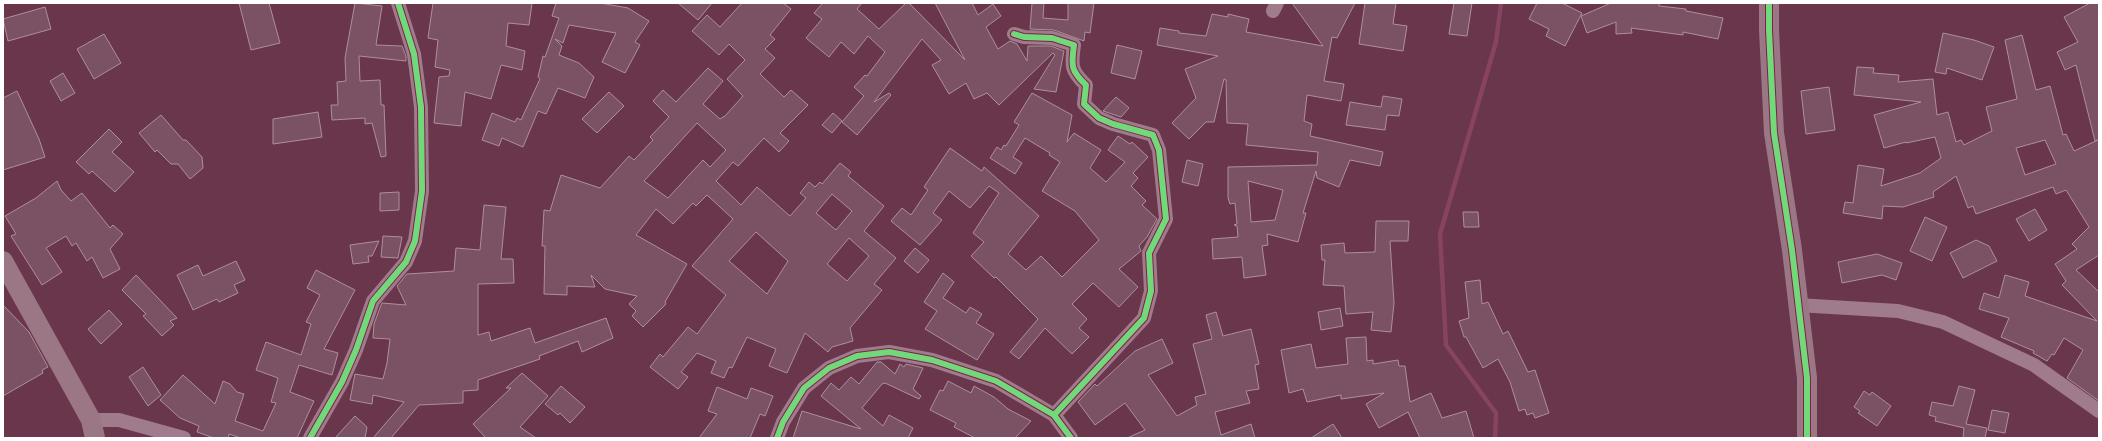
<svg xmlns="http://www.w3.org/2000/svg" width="2102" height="441" viewBox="0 0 2102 441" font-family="'Public Sans',sans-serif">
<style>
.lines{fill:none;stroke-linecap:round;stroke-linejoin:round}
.stream{stroke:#87435f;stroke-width:4.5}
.building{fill:#7b5263;stroke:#ae8f9c;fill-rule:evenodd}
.street{stroke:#9f7b8b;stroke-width:14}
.secondary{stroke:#9b7786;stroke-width:20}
.cycleway-casing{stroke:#7f2047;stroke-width:8}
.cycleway{stroke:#71d979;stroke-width:6}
</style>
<rect width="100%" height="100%" fill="#69364b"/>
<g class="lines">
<path class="stream" d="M1495,438L1496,413L1446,345L1440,234L1496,42L1501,3"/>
</g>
<path class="building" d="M239,3H269L280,43L251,50Z
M355,3L382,6L376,45L402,46L406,56V61L359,56L360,81L380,80L381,105H384L386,156L381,157L372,123L365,124V118L332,120L331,105H338L337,82L346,81L345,58Z
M433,3H532L529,25L508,23L506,46L525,51L522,70L501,65L491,99L465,92L461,126L434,123L439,77L449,76L450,70L435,67L438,40L428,38Z
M556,3H600L628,8L649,21L635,42L640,45L625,73L602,62L616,33L569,25L563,43L555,39L562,46L559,55L579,63L594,77L585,98L558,88L546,114L538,111L523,147L502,138L499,146L482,140L492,113L515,122L517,118L521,120L540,79L538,77L543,56L545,57L559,18L552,16Z
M678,3H712L698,20Z
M742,3H783L791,9L770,35L775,39L765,49L775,58L760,74L784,97L791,90L808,105L780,133L789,141L779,152L764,138L738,166L733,162L716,181L741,205L757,187L790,216L806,198L800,193L809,182L815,187L820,182L822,184L840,163L851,172L848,176L884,206L864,231L896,258L874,284L882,290L850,328L853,341L832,347L828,352L805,333L787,373L769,366L776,349L747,337L732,368L729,367L724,378L711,373L716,361L697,353L681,372L688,377L678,389L650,367L660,354L663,357L688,327L697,334L726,295L692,266L733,219L707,195L696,206L693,203L673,224L656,209L636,235L687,264L665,302L666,304L643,327L632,316L636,311L629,304L637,296L605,289L591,275L595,287L567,286V295L544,294L545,246H542L544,210L550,211L561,175L600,188L629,156L634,160L653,140L650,137L669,117L653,101L663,90L676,102L708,68L723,81L703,104L720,119L725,116L743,96L727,79L745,60L729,44L719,55L692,31L707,15L720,27ZM697,123L726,150L710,167L703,160L668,198L644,181ZM832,194L852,211L836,230L816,213ZM756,232L788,261L767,294L729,261ZM849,238L869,256L847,281L827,264Z
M823,3H862L857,9L879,29L906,3H909L965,60L935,3H972L978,15L993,4L1001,16L986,27L998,49L1010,41L1017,44L1027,61L1028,46H1051L1064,51L1056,92L1034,89L1055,55L1053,53L999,105L987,93L974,99L966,83L949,94L932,65L941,60L922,39L874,102L889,93L891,95L857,135L842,122L864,96L854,87L865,75L867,76L885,52L868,36L854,54L841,42L829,57L806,38L822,19L814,13Z
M1032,3H1044L1043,18L1068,20V3H1094L1090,33L1085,32L1084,41L1054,30L1030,29Z
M1292,3H1355L1337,38L1332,37L1324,81L1344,84L1341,101L1307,95L1304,121L1312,124L1310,136L1383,152L1380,166L1350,160L1339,187L1317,178L1316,171L1303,213H1306L1298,242L1267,234L1268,245L1262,246L1266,275L1244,278L1242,257L1213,259L1212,239L1238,237L1237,226L1234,225L1237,224L1235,203L1230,204L1228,198V167L1317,165L1318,152L1246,145L1248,124L1227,123L1226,80L1224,79L1214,122H1206L1189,139L1172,123L1196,98L1185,69L1218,56L1157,45L1160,28L1179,31V33L1206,36L1212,14L1228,17V14L1249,19L1246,32L1323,46ZM1248,181L1283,190L1275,220L1251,222Z
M1365,3H1396L1393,24L1407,26L1403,51L1359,44Z
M1454,3H1472L1467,36L1449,34Z
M1537,3H1562L1582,13L1565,46L1546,36L1549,29L1529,19Z
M1611,3H1659V6L1686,9V11L1723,18L1718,39L1683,32V35L1631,28L1632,33L1616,34V22L1587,33L1581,16Z
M2090,3H2099V255L2076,270L2099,292V401L2067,378L2083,350L2064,338L2054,355L2052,354L2047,361L2033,353L2034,351L2001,337L2009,318L1979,309L1984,293L1999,298L2005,275L2029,282L2025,296L2097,321L2062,285L2066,281L2055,264L2077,249L2072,244L2089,227L2066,190L2056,194L2053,187L1976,214L1973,206L1968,208L1956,176L1933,192L1934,197L1903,207L1883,206L1882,219L1843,213L1845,202L1853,203L1858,165L1884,169L1881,186L1920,173L1941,158L1935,137L1906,143V142L1884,148L1874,115L1921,102L1854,95L1857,67L1874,68L1873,73L1899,75L1898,82L1933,79L1937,115L1948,112L1956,142L1961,140L1964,145L1992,131L1986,107L2017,99L2005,40L2022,35L2036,90L2050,86L2063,135L2066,134L2074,151L2098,140L2095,141L2076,65L2065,70L2057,52L2078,42L2064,17ZM2045,140L2056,164L2025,175L2016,148Z
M45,7L51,29L8,41L3,19Z
M1943,33L1974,40L1994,47L1982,80L1947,68L1946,74L1935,72Z
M104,34L121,63L94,79L77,49Z
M1117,45L1142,51L1135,79L1111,73Z
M63,73L75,93L61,101L50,81Z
M1829,87L1835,130L1806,134L1801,91Z
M17,91L39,139L45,157L3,170V98Z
M609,92L624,106L597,133L582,119Z
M1032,93L1072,115L1067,142L1074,133L1101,150L1090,168L1106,182L1125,162L1108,150L1118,136L1130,144L1132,142L1148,157L1133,173L1138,178L1131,186L1146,201L1142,205L1157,219L1147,237L1139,246L1141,251L1119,269L1138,287L1119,307L1093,283L1072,304L1087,319L1079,328L1089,337L1072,354L1045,328L1019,359L1010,352L1038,319L996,277L994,278L971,256L984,242L973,233L999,193L989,186L970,208L949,191L933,213L942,220L920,245L891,221L902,208L911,215L928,190L924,187L950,148L982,171L984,167L1039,216L1008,254L1026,270L1041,256L1062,277L1099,240L1075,211L1042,191L1060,162L1049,155L1050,153L1025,138L1013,157L1022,163L1015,174L990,158L997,147L1001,150L1004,145L1006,146L1019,125L1014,122Z
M1383,96L1402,99L1399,116L1387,115L1385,130L1346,125L1350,102L1381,107Z
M1116,97L1129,108L1121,117L1103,111Z
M318,112L322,137L273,144V119Z
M833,113L842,121L832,133L822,125Z
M161,115L183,140H186L202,157L203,168L190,179L178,164H171L157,150L155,152L139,133Z
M109,129L122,142L112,152L134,172L115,192L92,171L89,174L76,162Z
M1187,160L1203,164L1198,186L1182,182Z
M57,181L61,190L71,201L82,193L110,228L113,225L123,234L110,249L120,269L103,278L92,257L87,261L76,243L72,246L66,236L46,248L62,272L42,285L11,236L16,234L5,216L36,198Z
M399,192V210L380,211V193Z
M484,205L506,207L501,259H513L514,283L478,284V335L489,332L491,341L530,328L535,343L606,318L613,338L582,352L578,341L539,356L540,359L478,380V390L463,391V403L419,405L391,438H373L404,402L373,395L372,404L350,400L355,374L383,379L387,363L390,339L373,338L374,324L381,305L382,303L406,305L397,286L407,274L454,271L456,248L480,250Z
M2035,209L2047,230L2029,241L2016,219Z
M1463,212H1478L1479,227H1464Z
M1925,217L1947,227L1932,261L1910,251Z
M1376,221H1409L1408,241H1390L1394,303L1391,332L1371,330L1373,312L1346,314L1344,286L1323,285L1325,260H1322L1321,245L1344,243L1345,253L1375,252Z
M383,236L402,237L398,258L381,257Z
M1976,240L1989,246L1997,261L1963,278L1950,253Z
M379,241L372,256H368L369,262L353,264L350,245Z
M915,248L929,260L918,273L904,261Z
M1877,254L1902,263L1896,280L1882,275L1842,283L1838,262Z
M236,261L245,280L234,285L238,293L219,302L217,299L193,310L177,275L198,265L203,276Z
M316,270L355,290L324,349L338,353L332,375L299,365L290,392L314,401L297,438H241L229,434L228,438H214L197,432L199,426L180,418L160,400L183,375L215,404L223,381L230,384L237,392L244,394L235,421L263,431L276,403L271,402L278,378L256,370L266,342L301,355L311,324L306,322L320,295L307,288Z
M943,273L954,282L943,298L966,313L970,307L982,314L976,323L994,334L977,360L925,329L937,311L924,302Z
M136,275L177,318L170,321L174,325L162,336L143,316L146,314L122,290Z
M1480,280L1482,304L1488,302L1503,334L1508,331L1528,372L1535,370L1549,413L1535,418L1533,413L1527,415L1525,409L1519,411L1510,382L1498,359L1483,368L1466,337H1464L1459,321L1469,318L1465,282Z
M3,305L29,332L48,367L42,370L43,373L3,396Z
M1340,308L1343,326L1321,330L1318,312Z
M109,310L122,324L101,344L88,329Z
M1216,312L1223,336L1251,329L1259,364L1255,365L1259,389L1246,391L1250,403L1215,412L1221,435L1251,424L1255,438H1127L1145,430L1125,403L1095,425L1078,402L1095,384L1097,386L1135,351L1162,339L1173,363L1148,375L1177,416L1197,405L1195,397L1206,394L1193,344L1212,339L1206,315Z
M1366,337L1367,361L1373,360V364L1398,360L1399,366H1405L1410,402L1431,393L1442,418L1466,411L1474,438H1420L1408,412L1379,428L1366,404L1384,393L1341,399V395L1307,402L1303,389L1289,393L1281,350L1311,344L1316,368L1348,364L1346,338Z
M877,362H881L895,374L900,364L904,367L906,364L923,368L913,389L921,396L919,399L885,383L882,384L862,408L883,426L889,415L913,428L908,438H793L802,411L861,429L821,396L831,383L839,390L851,377L859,384Z
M143,367L161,395L148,406L129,377Z
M522,373L548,396L520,427L536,438H486L473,424L511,388H506Z
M948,381L971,393L974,386L994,397L1008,409L1031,421L1015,438H975L954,427L956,423L930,410L940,390L943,391Z
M561,386L585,407L570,423L560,413L558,415L545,404Z
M1959,386L1975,390L1966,424L1987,428L1985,438H1963L1964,428L1935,421L1936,417L1929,415L1932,402L1953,406Z
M717,387L747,399L751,388L773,396L765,416L760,414L750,438H699L717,414L708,411Z
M1864,391L1870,395L1872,392L1891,406L1877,426L1858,413L1860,411L1854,407Z
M1992,410L2009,413L2005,433L1988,430Z
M355,416L367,427L365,438H335Z
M1333,424L1342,438H1311Z"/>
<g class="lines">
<path class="street" d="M1273,11L1277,3
M1014,34L1024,37L1052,38L1074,45C1071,66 1071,71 1086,85L1084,104L1099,118L1113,124L1153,135L1159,150L1166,219L1149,253L1151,291L1144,318L1054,415
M1797,305L1898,311L1943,322L2034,365L2099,411
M91,420H119L184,438
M310,438L342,382L356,350L373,301L406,262L415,241L422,191L421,107L414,54L398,3
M777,438L783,422L804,388L829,368L857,356L889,352L932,360L996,381L1054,415L1071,438"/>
<path class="secondary" d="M1769,3V30L1774,133L1792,250L1807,378V438
M3,261L91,420L95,438"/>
<g class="cycleway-casing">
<path id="cycleway" d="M1769,3V30L1774,133L1792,250L1807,378V438
M1014,34L1024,37L1052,38L1074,45C1071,66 1071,71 1086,85L1084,104L1099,118L1113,124L1153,135L1159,150L1166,219L1149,253L1151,291L1144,318L1054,415
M310,438L342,382L356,350L373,301L406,262L415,241L422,191L421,107L414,54L398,3
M777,438L783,422L804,388L829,368L857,356L889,352L932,360L996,381L1054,415L1071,438"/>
</g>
<use href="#cycleway" class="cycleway"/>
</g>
<rect width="2102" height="441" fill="none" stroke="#ffffff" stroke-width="8"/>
</svg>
